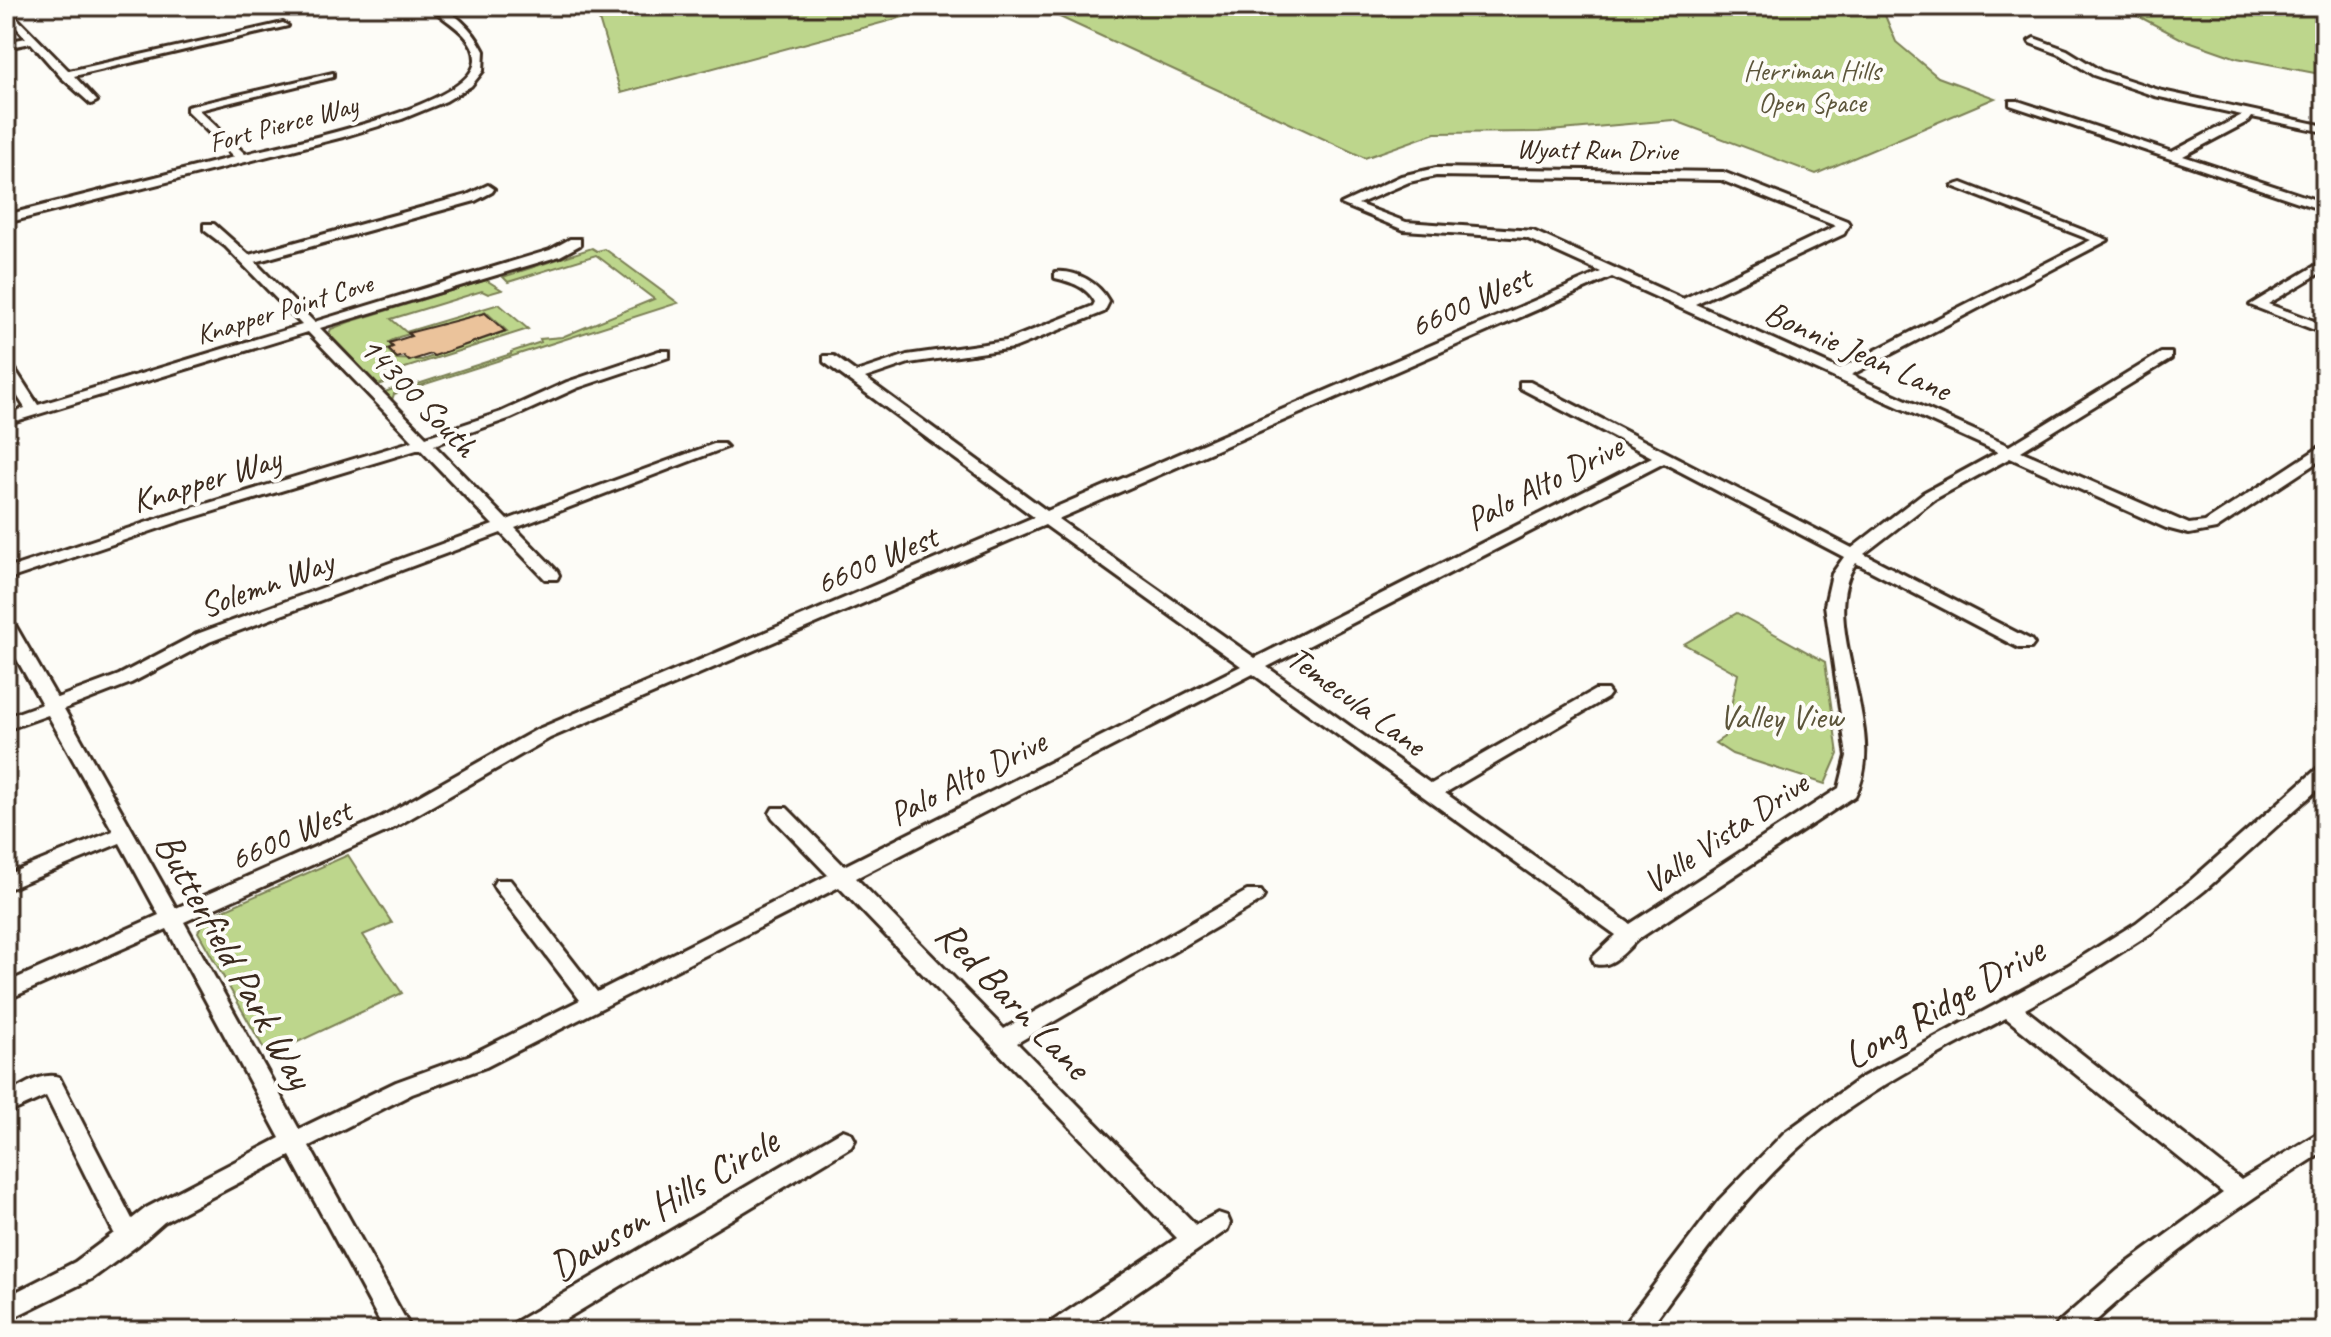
<svg xmlns="http://www.w3.org/2000/svg" width="2331" height="1337" viewBox="0 0 2331 1337" font-family="Caveat,sans-serif">
<style>
.green{fill:#bdd68c;stroke:#7c8055;stroke-width:2;fill-rule:evenodd}
.building{fill:#ebc39b;stroke:#3b2a1e;stroke-width:2}
.lines{fill:none;stroke-linecap:round;stroke-linejoin:round}
.minor-casing{stroke:#3b2a1e;stroke-width:6}
.minor{fill:#fdfcf7;fill-rule:evenodd}
.labels{text-anchor:middle;stroke-width:8;stroke-linejoin:round;paint-order:stroke}
.far-park-label{font-size:28px;fill:#5c553a;stroke:#fdfcf7}
.far-street-label{font-size:28px;fill:#3b2a1e;stroke:#fdfcf7}
.street-label{font-size:34px;fill:#3b2a1e;stroke:#fdfcf7}
.park-label{font-size:34px;fill:#5c553a;stroke:#fdfcf7}
.near-street-label{font-size:40px;fill:#3b2a1e;stroke:#fdfcf7}
</style>
<rect width="100%" height="100%" fill="#fdfcf7"/>
<filter id="ink" filterUnits="userSpaceOnUse"><feTurbulence type="fractalNoise" baseFrequency=".0125" numOctaves="2"/><feDisplacementMap in="SourceGraphic" scale="16" xChannelSelector="R" yChannelSelector="G"/><feConvolveMatrix kernelMatrix="1 2 1 2 8 2 1 2 1" color-interpolation-filters="sRGB"/></filter>
<g filter="url(#ink)">
<path class="green" d="M595,6H944L621,93Z
M1036,6H1902L1884,13L1896,42L1938,77L1995,98L1816,174L1673,120L1539,132L1435,133L1365,158Z
M2119,6H2325V75L2237,58L2180,38Z
M592,248L597,251L605,249L678,303L394,394L392,400L385,392L414,381L418,384L511,354V352L541,342L540,339L562,337L654,299L596,255L508,282L503,277Z
M486,280L502,290L488,294L482,291L391,319L406,332L499,304L528,329L402,369L389,366L390,359L387,357L385,376L393,374L394,380L378,385L329,334L331,329L349,322ZM486,312L507,331L422,360L396,359L387,349L392,347L389,342L399,337Z
M1737,613L1825,662L1838,754L1825,784L1732,754L1715,743L1724,737L1738,674L1684,644Z
M348,855L392,923L363,935L402,993L268,1056L198,932L202,923L217,913Z"/>
<path class="building" d="M485,313L505,331L434,356L431,354L409,361L404,356L397,358L388,349L393,347L389,343L411,336L408,333Z"/>
<g class="lines">
<g class="minor-casing">
<path id="minor" d="M429,6C452,6 474,31 484,51L483,71L471,86L446,101L402,119L343,137L6,223V215L234,157L187,111V107L333,73V77L199,110L245,154C285,144 474,107 475,60C476,35 444,21 429,6Z
M6,7L69,71L283,23L288,26L74,76L97,101L91,104L61,77L31,43L6,48V42L26,38L6,16Z
M2034,38L2067,50L2101,71L2162,91L2325,126V132L2252,117L2249,121L2183,156L2325,203V211L2010,105V101H2018L2172,152L2242,115L2155,96L2093,75L2059,54L2030,43L2029,41Z
M1436,168L1723,172L1847,221L1849,224L1844,234L1695,304L1839,369L2091,240L1952,186L1962,183L2108,240L1851,375L2009,446L2161,353H2171V359L2021,451L2189,524L2205,522L2320,447L2325,445V457L2216,529L2189,534L2166,528L2010,458L1935,499L1864,554L2031,640L2034,644L2031,648H2019L1856,563C1814,623 1892,730 1855,796L1637,940C1625,951 1612,969 1595,964L1592,958L1616,935L1253,674L856,878L1004,1029L1247,891H1261L1264,896L1261,901L1017,1043L1196,1225L1218,1213L1227,1216L1230,1223L1227,1230L1080,1331H1046L1050,1323L1177,1238L839,887L486,1067L412,1094L309,1146L412,1331H385L290,1156L164,1222L138,1245L93,1278L6,1321V1297L75,1262L114,1233L46,1096L6,1114V1095C21,1087 42,1071 59,1077L132,1219L146,1208L280,1138L167,929L6,1000V983L159,915L120,843L6,890V875L113,831L48,715L6,730V717L42,704L6,640V620L15,625L57,698L119,675L197,634L493,525L420,449L178,522L6,580V569L166,516L413,441L308,332L6,424V414L25,408L6,378V367L14,368L38,405L302,325L225,246L204,230V224H214L249,255L467,195L488,185L494,189L492,192L475,201L255,262L314,322L550,250L570,239H580V245L560,256L320,328L426,437L501,412L567,382L659,351H669V357L577,388L511,418L434,445L507,520L714,444H724L727,447L515,528L557,571L559,575L557,579H545L501,533L209,642L131,683L64,709L176,908L376,820L536,730L1034,517L824,362V356H834L856,372L907,355L1006,341L1093,306L1095,302C1087,287 1072,282 1055,278V272C1077,270 1099,283 1109,302L1104,312L1014,348L909,363L865,378L1047,511L1601,272L1526,238L1404,230L1341,204L1401,176ZM1436,176L1721,180L1836,226L1683,299L1533,231L1406,222L1358,204L1409,182ZM1612,277L1998,452L1923,493L1852,548L1530,382H1520V388L1652,457L1255,658L1058,519ZM1664,463L1844,557L1832,574L1825,605L1847,756L1839,788L1630,924L1445,793L1607,698L1610,694L1607,690H1595L1431,784L1267,667ZM1045,525L1241,666L844,866L787,808H773L770,813L773,818L828,875L597,992L510,880H496L493,885L496,890L580,1000L470,1055L396,1082L299,1129L184,922L390,830L550,738Z
M2325,260V270L2268,304L2325,325V334L2250,305Z
M2325,766V783L2204,891L2151,933L2082,977L2025,1009L2241,1180L2325,1129V1151C2240,1205 2158,1262 2085,1331H2054L2058,1323L2118,1270L2223,1193L2006,1018C1935,1056 1860,1093 1799,1148C1740,1200 1694,1268 1647,1331H1619L1719,1200L1784,1133L1859,1079L2067,966L2136,923L2190,881L2318,768Z
M843,1130L851,1133L855,1140L851,1147L546,1331H510L514,1323Z"/>
</g>
<use href="#minor" class="minor"/>
</g>
</g>
<g class="labels">
<g class="far-park-label">
<text x="1812" y="80">Herriman Hills<tspan x="1812" dy="32">Open Space</tspan></text>
</g>
<g class="far-street-label">
<text transform="translate(283 123) rotate(-15)" y="10">Fort Pierce Way</text>
<text transform="translate(1597 149) rotate(1)" y="10">Wyatt Run Drive</text>
<text transform="translate(284 308) rotate(-17)" y="10">Knapper Point Cove</text>
</g>
<g class="street-label">
<text transform="translate(1470 301) rotate(-24)" y="12">6600 West</text>
<text transform="translate(1858 350) rotate(24)" y="12">Bonnie Jean Lane</text>
<text transform="translate(419 396) rotate(46)" y="12">14300 South</text>
<text transform="translate(206 479) rotate(-17)" y="12">Knapper Way</text>
<text transform="translate(1544 482) rotate(-27)" y="12">Palo Alto Drive</text>
<text transform="translate(876 559) rotate(-23)" y="12">6600 West</text>
<text transform="translate(266 583) rotate(-20)" y="12">Solemn Way</text>
<text transform="translate(1357 700) rotate(36)" y="12">Temecula Lane</text>
<text transform="translate(967 777) rotate(-27)" y="12">Palo Alto Drive</text>
<text transform="translate(1725 832) rotate(-34)" y="12">Valle Vista Drive</text>
<text transform="translate(290 834) rotate(-24)" y="12">6600 West</text>
</g>
<g class="park-label">
<text x="1781" y="728">Valley View</text>
</g>
<g class="near-street-label">
<text transform="translate(235 960) rotate(61)" y="14">Butterfield Park Way</text>
<text transform="translate(1014 999) rotate(46)" y="14">Red Barn Lane</text>
<text transform="translate(1943 1002) rotate(-30)" y="14">Long Ridge Drive</text>
<text transform="translate(663 1203) rotate(-31)" y="14">Dawson Hills Circle</text>
</g>
</g>
<rect width="2331" height="1337" fill="none" stroke="#fdfcf7" stroke-width="32"/>
<rect x="16" y="16" width="2299" height="1305" fill="none" stroke="#3b2a1e" stroke-width="3" filter="url(#ink)"/>
</svg>
